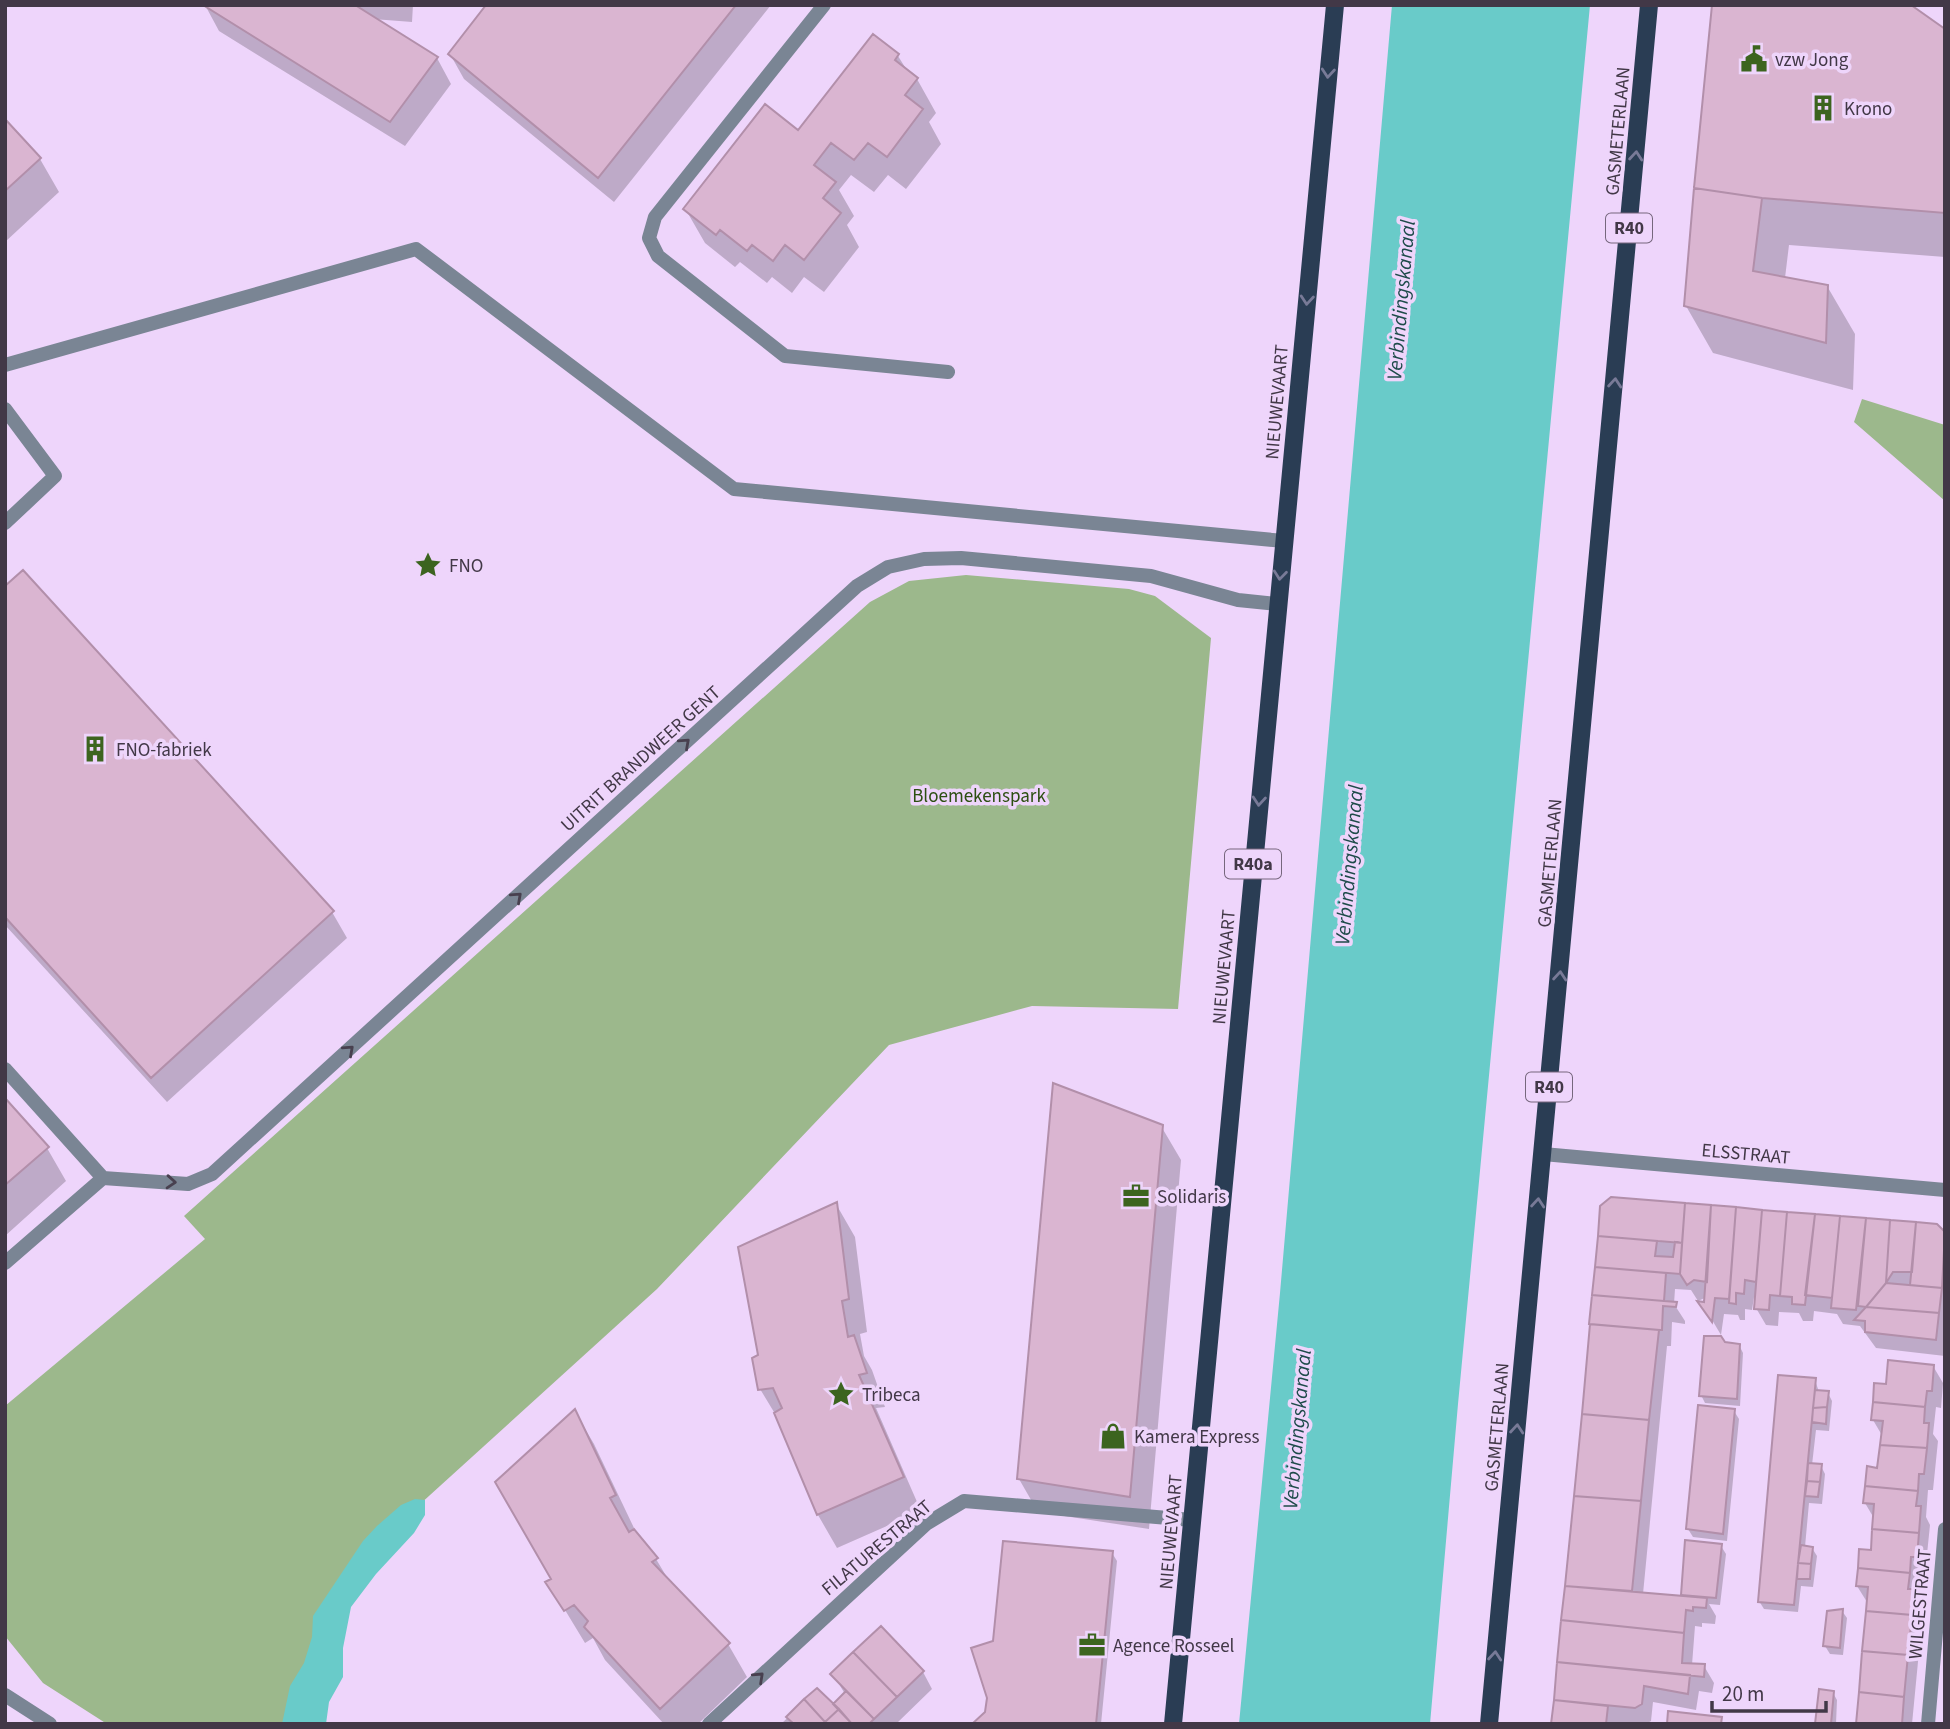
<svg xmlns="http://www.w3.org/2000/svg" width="1950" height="1729" viewBox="0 0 1950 1729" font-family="'Source Sans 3',sans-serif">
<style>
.green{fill:#9cb88c}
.water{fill:#69cbc9}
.shadow{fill:#0003}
.building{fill:#dab5d1;stroke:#b28faa;stroke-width:2}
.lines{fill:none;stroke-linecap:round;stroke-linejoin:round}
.service{stroke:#7a8594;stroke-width:14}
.minor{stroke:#7a8594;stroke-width:14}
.primary{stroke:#2a3d54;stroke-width:18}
.oneway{stroke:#787a97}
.oneway2{stroke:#48404f}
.labels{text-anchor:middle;stroke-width:7;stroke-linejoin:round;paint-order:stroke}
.shield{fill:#eed5fb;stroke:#76677d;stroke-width:2}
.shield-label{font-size:18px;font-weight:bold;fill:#423847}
.poi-label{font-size:19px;fill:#423847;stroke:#eed5fb;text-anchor:start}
.street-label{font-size:19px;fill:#423847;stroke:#eed5fb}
.park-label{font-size:19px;fill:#2c4f11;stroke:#eed5fb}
.water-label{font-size:21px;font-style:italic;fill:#1e4b4a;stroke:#eed5fb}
</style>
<rect width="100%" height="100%" fill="#eed5fb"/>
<path class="green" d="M1862,399L1945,425V501L1854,422Z
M966,575L1129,589L1155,596L1211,638L1178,1009L1032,1006L889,1045L657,1289L343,1574L307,1724H107L43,1683L5,1636V1406L205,1239L184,1216L870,602L909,581Z"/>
<path class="water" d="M1392,5H1590L1458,1404L1430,1724H1239L1280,1293Z
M415,1499L425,1500V1515L414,1533L376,1574L351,1607L343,1648V1677L329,1702L326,1724H282L290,1686L304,1663L312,1637L313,1616L363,1541L377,1526L401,1505Z"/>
<path class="shadow" d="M205,5H413L412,22L373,19L437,58L451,84L405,146L219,31Z
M488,5H771L614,202L464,79L450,54Z
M1715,5L1945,31V257L1789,245L1785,278L1827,286L1855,334L1853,390L1713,353L1686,306Z
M873,36L898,56L908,72L917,79L936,113L929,122L941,144L906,189L888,175L874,192L851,175L839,190L854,216L847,225L859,247L824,292L804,277L792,293L772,277L767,283L740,262L735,267L705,243L686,210L799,132Z
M5,122L40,159L59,192L5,242Z
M5,589L332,912L347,938L167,1102L5,925Z
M5,1101L47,1148L66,1181L5,1236Z
M1161,1126L1181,1160L1149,1529L1038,1512L1019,1479Z
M1611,1199L1937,1226L1945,1235V1356L1876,1348L1860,1326L1843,1324L1837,1314L1814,1311L1813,1321H1803L1799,1313L1779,1312L1778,1326L1766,1325L1756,1308L1757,1297H1754L1752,1310L1745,1309V1320H1740L1738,1315L1724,1314L1721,1335L1702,1303L1706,1304L1707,1297L1698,1301L1691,1290L1675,1289L1674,1304L1685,1321V1324L1672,1322L1671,1346H1667L1643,1594L1684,1597L1682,1595L1721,1546L1726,1554L1720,1605L1709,1604L1716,1616L1715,1624L1702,1623V1627L1695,1626L1692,1665L1704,1666L1714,1683L1712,1693L1699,1691L1696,1710L1653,1702L1651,1721L1646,1724L1617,1722V1724H1554L1602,1207Z
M836,1204L855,1237L867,1332L860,1334L864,1356L872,1370L885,1407L876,1408L921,1511L837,1548L818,1515L780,1422L760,1389V1356Z
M1724,1344L1739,1345L1743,1353L1740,1406L1705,1403L1701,1395Z
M1933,1366L1943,1383L1941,1408L1936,1407L1933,1434L1938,1441L1933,1490H1928L1926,1517L1930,1525L1925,1574L1920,1573L1918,1600L1923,1610L1912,1724H1858L1867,1602L1857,1586L1872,1552L1875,1520L1865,1503L1879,1470L1883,1437L1873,1420L1888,1386Z
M1815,1380L1819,1392L1828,1393L1832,1401L1829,1431L1816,1430L1812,1465L1821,1466L1825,1474L1822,1504L1809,1503L1805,1547L1812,1548L1817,1556L1813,1587L1801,1586L1798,1612L1764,1609L1759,1601Z
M1734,1411L1739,1419L1727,1541L1693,1537L1688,1529Z
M575,1412L594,1444L634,1528L632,1530L656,1559L671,1584L728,1644L747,1677L698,1724H664L605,1660L593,1638L585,1643L548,1582L553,1580Z
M1112,1553L1117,1561L1101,1724H974L986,1712L995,1642Z
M1842,1611L1847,1618L1843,1655L1830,1654L1825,1646Z
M923,1672L932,1689L896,1724H781L804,1702L833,1706L845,1694L833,1674Z
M1833,1693L1837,1700L1836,1724H1817Z"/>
<path class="building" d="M203,5H355L438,57L390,122Z
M486,5H736L598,178L448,54Z
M1712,5H1911L1945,29V213L1762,198L1694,188Z
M873,34L899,54L895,60L918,78L905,95L923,109L887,157L868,143L854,160L831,143L814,165L836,182L823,198L841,213L804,260L785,245L773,261L752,245L747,251L720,230L716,235L683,209L765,104L798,130Z
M5,119L41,158L5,191Z
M1694,188L1762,198L1753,271L1828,285L1826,343L1684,306Z
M23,570L334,911L151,1078L5,917V586Z
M1053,1083L1163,1125L1130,1497L1017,1479Z
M5,1098L49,1147L5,1185Z
M1611,1197L1685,1203L1682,1243L1598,1236L1600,1206Z
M837,1202L849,1299L842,1301L848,1337L854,1335L867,1373L859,1375L904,1477L817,1515L774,1413L782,1408L773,1388L758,1390L752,1358L758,1355L738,1247Z
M1685,1203L1711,1205L1707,1282L1694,1280L1687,1285L1680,1274Z
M1711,1205L1736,1207L1729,1299L1715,1298L1712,1322L1697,1301L1704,1302Z
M1736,1207L1762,1210L1756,1282L1745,1280L1744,1294L1736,1293V1304L1729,1303Z
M1762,1210L1787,1212L1780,1296L1770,1295L1769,1310L1754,1309Z
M1787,1212L1815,1214L1805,1305L1792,1304V1297L1780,1296Z
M1815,1214L1840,1216L1832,1298L1805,1295Z
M1840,1216L1866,1218L1856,1310L1831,1308Z
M1866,1218L1890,1220L1886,1283L1866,1307L1858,1306Z
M1890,1220L1916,1222L1912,1272H1893L1886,1283Z
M1916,1222L1937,1224L1945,1232L1942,1288L1910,1285Z
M1598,1236L1657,1241L1655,1256L1673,1257L1675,1242L1682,1243L1680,1274L1595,1267Z
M1595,1267L1666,1273L1664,1301L1592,1295Z
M1886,1283L1942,1288L1939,1313L1866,1307Z
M1592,1295L1664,1301L1677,1302L1676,1307L1663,1306L1662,1330H1659L1589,1324Z
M1866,1307L1939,1313L1936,1340L1865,1332V1321L1854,1320Z
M1590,1324L1659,1330L1649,1420L1582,1414Z
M1704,1336H1721L1725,1342L1740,1344L1737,1399L1699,1396Z
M1888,1360L1934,1365L1932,1391H1927L1925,1407L1873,1402L1874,1383L1886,1384Z
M1778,1375L1816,1378L1794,1605L1758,1602Z
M1815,1390L1829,1391L1827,1407L1813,1408Z
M1873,1402L1925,1407L1924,1423H1929L1927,1448L1880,1445L1883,1421L1871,1420Z
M1698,1405L1735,1409L1723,1534L1686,1529Z
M1827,1407L1826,1424L1812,1422L1813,1408Z
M575,1409L616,1495L610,1498L629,1532L634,1529L658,1558L652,1562L730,1643L660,1709L584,1627L588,1621L574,1605L564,1611L545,1582L551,1579L495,1482Z
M1582,1414L1649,1420L1641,1501L1574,1496Z
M1880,1445L1927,1448L1924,1474H1919L1918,1491L1865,1486L1867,1466L1877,1468Z
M1808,1463L1822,1464L1820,1482L1807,1481Z
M1807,1481L1820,1482L1818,1497L1805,1496Z
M1865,1486L1918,1491L1916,1506H1921L1919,1533L1872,1529L1874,1504L1863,1503Z
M1574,1496L1641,1501L1632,1591L1565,1586Z
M1872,1529L1919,1533L1917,1557H1911L1910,1573L1858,1568L1859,1549L1871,1550Z
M1685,1540L1722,1544L1716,1598L1681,1595Z
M1003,1541L1113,1551L1096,1724H972L985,1712L987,1698L971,1648L993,1641Z
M1801,1545L1813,1547L1811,1564L1798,1563Z
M1798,1563L1811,1564L1810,1579H1797Z
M1858,1568L1910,1573L1908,1589H1914V1592L1912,1615L1866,1611L1868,1587L1856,1586Z
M1565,1586L1707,1598L1706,1608L1693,1607V1611L1686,1610L1684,1633L1561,1620Z
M1843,1609L1840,1648L1823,1646L1827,1611Z
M1866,1611L1912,1615L1908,1655L1862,1651Z
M1561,1620L1684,1633L1682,1663L1705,1664L1704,1677L1557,1662Z
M881,1626L924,1671L897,1697L853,1652Z
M1862,1651L1908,1655L1904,1697L1859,1692Z
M853,1652L897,1697L874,1719L830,1674Z
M1557,1662L1690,1675L1688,1694L1644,1686L1642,1704L1635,1708L1554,1700Z
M817,1688L839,1709L825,1722L804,1699Z
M1819,1689L1834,1691L1831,1724H1815Z
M846,1691L874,1719L869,1724H852L833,1704Z
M1859,1692L1904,1697L1902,1724H1856Z
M804,1699L825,1722L839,1709L852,1724H794L786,1717Z
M1554,1700L1608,1706L1606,1724H1551Z
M1668,1711L1722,1717L1721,1724H1667Z"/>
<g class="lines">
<path class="service" d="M824,5L655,217L649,238L658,256L785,356L948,372
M5,365L416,249L734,489L1284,541
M5,409L55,476L5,523
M5,1069L103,1178L5,1263
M103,1178L188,1184L212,1174L857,586L888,567L924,559L961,558L1151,576L1238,600L1277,604"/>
<path class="minor" d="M1543,1154L1945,1190
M5,1695L50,1724
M709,1724L926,1524L964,1501L1192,1520
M1928,1724L1945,1529"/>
<path class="primary" d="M1173,1724L1335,5
M1489,1724L1649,5"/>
</g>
<defs><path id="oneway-chevron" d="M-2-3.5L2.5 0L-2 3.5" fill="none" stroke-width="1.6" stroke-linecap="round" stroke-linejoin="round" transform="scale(1.75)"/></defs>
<g class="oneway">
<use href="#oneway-chevron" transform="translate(1328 73) rotate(95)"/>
<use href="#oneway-chevron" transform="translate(1636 156) rotate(-85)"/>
<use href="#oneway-chevron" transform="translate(1307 300) rotate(95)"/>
<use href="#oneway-chevron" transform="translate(1615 383) rotate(-85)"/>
<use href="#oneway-chevron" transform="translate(1280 575) rotate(96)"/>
<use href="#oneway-chevron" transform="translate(1259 801) rotate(95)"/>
<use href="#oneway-chevron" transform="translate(1560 976) rotate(-85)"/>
<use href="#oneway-chevron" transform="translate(1538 1203) rotate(-85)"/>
<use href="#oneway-chevron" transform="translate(1517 1429) rotate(-85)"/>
<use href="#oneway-chevron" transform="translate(1495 1656) rotate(-85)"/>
</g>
<g class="oneway2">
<use href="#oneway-chevron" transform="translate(685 743) rotate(-42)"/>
<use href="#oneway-chevron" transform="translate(517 897) rotate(-42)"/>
<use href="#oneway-chevron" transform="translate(349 1050) rotate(-42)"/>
<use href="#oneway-chevron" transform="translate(171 1182) rotate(4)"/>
<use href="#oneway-chevron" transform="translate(759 1677) rotate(-43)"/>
</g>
<defs>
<g id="civic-bare" transform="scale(2.1)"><path d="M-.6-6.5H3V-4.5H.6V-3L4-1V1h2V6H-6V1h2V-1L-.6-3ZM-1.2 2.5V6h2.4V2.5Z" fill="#3c641f" stroke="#eed5fb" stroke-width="2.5" paint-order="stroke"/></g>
<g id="building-bare" transform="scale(2.1)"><path d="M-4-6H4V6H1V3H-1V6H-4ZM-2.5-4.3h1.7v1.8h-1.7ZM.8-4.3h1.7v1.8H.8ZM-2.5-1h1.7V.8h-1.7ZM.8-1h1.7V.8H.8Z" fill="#3c641f" stroke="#eed5fb" stroke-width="2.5" paint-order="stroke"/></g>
<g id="sight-bare" transform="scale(2.1)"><path d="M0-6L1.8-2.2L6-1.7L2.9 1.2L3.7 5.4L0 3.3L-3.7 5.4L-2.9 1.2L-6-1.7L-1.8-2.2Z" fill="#3c641f" stroke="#eed5fb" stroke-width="2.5" paint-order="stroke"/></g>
<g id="office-bare" transform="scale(2.1)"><path d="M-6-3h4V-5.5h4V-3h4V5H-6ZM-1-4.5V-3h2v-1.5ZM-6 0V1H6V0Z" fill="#3c641f" stroke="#eed5fb" stroke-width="2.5" paint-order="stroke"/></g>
<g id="shop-bare" transform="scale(2.1)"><path d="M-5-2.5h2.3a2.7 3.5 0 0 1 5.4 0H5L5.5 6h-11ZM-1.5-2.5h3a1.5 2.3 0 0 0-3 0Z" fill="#3c641f" stroke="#eed5fb" stroke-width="2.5" paint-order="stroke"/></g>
</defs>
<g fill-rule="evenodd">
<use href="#civic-bare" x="1754" y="59"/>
<use href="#building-bare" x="1823" y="108"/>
<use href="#sight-bare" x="428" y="565"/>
<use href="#building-bare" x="95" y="749"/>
<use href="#office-bare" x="1136" y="1196"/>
<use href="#sight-bare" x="841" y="1394"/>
<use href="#shop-bare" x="1113" y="1436"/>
<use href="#office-bare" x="1092" y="1645"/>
</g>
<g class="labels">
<g class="shield">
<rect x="1606" y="213.5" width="46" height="29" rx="5"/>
<rect x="1225" y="849.5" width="56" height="29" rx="5"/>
<rect x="1526" y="1072.5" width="46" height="29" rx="5"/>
</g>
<g class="shield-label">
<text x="1629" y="234">R40</text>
<text x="1253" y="870">R40a</text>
<text x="1549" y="1093">R40</text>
</g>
<g class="poi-label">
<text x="1775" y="66">vzw Jong</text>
<text x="1844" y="115">Krono</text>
<text x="449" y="572">FNO</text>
<text x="116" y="756">FNO-fabriek</text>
<text x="1157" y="1203">Solidaris</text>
<text x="862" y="1401">Tribeca</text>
<text x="1134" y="1443">Kamera Express</text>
<text x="1113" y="1652">Agence Rosseel</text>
</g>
<g class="street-label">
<text transform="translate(1617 131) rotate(-85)" y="7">GASMETERLAAN</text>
<text transform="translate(1276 402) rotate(-85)" y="7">NIEUWEVAART</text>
<text transform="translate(640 758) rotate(-42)" y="7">UITRIT BRANDWEER GENT</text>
<text transform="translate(1549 863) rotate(-85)" y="7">GASMETERLAAN</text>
<text transform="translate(1223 967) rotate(-85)" y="7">NIEUWEVAART</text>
<text transform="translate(1746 1153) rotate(5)" y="7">ELSSTRAAT</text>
<text transform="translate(1496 1427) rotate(-85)" y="7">GASMETERLAAN</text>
<text transform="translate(1170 1532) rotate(-85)" y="7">NIEUWEVAART</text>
<text transform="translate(876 1547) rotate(-40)" y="7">FILATURESTRAAT</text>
<text transform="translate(1919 1604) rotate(-85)" y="7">WILGESTRAAT</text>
</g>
<g class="park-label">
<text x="979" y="802">Bloemekenspark</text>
</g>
<g class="water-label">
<text transform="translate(1401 300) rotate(-85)" y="7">Verbindingskanaal</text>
<text transform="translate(1349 865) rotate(-85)" y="7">Verbindingskanaal</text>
<text transform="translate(1297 1429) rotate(-85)" y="7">Verbindingskanaal</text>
</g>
</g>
<rect width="1950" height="1729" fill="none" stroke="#423847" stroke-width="14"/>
<path d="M1712 1701v10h114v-10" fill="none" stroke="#423847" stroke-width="3.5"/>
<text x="1722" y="1701" font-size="21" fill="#423847" stroke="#eed5fb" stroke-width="5" paint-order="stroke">20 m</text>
</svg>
